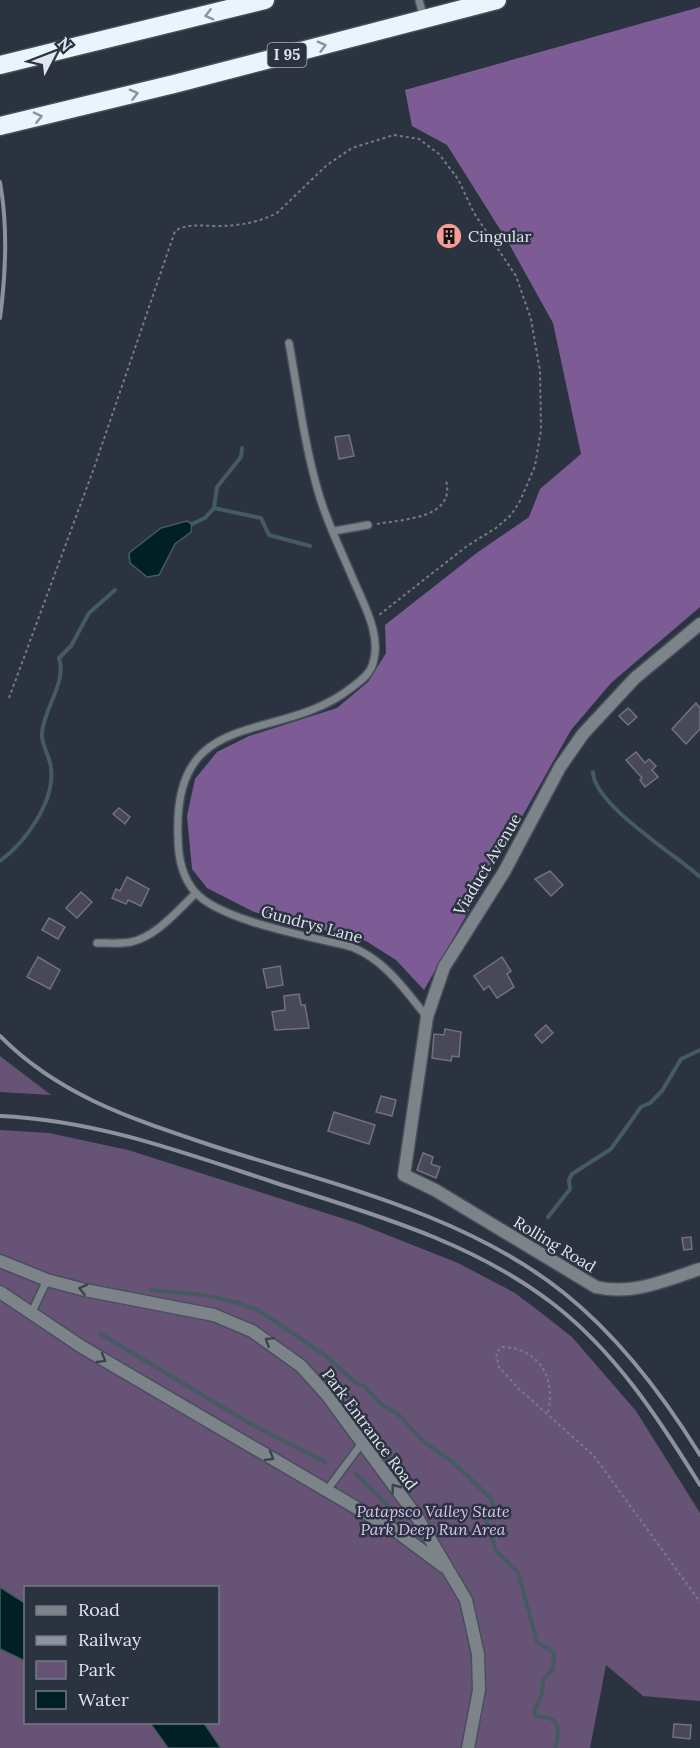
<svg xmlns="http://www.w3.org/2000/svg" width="700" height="1748" viewBox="0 0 700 1748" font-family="Lora,serif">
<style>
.green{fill:#675376;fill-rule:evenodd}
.forest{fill:#7d5c95}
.water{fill:#012025;stroke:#445b61;stroke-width:1.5}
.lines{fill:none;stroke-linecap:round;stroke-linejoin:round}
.stream{stroke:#445b61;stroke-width:4}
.building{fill:#494858;stroke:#717182;stroke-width:1.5}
.service-casing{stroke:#484f5c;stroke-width:10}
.minor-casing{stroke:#484f5c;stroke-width:15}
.motorway-casing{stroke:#484f5c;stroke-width:21}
.path{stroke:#757c87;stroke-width:2;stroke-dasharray:3 3;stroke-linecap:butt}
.service{stroke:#7c8489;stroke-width:7}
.minor{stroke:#7c8489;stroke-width:12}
.motorway{stroke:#e9f5fc;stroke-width:18}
.rail{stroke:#8d939e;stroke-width:4}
.oneway{stroke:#8a949e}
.oneway2{stroke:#3b434f}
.labels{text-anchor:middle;stroke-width:5;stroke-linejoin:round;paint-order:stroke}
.shield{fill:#2b3340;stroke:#aab0ba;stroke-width:1.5}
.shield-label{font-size:15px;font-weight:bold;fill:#e0e5ee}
.poi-label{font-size:16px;fill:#e0e5ee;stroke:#2b3340;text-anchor:start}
.street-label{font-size:16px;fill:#e0e5ee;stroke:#2b3340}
.park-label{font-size:16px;font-style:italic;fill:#dfc2f4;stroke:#2b3340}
</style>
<rect width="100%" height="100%" fill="#2b3340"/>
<path class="green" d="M0,1056L51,1095L0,1092Z
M0,1130L49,1133L128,1150L357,1223L458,1263L515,1293L544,1315L572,1337L636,1411L700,1513V1701L643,1696L606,1665L590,1748H0ZM26,1588H218V1722H26Z"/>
<path class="forest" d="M700,7V607L611,683L571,730L424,990L396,960L366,941L254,912L207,888L192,869L187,816L195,779L217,752L249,736L337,708L368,682L386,653L385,625L478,552L529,517L540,489L581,454L553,323L508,242L447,145L412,126L405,90Z"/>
<path class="water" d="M187,521L192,524L191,532L175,544L159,575L147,577L130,563L129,553L161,528Z
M0,1587L25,1603V1661L0,1649Z
M150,1723H204L221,1748H168Z"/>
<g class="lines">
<path class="stream" d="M214,508L261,518L269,535L310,546
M192,524L205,518L214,508L217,487L241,457L242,448
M593,772C593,804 676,855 700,877
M0,861C26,842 55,801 51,768C50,756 41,745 42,733C44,708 67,682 59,658L71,646L89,613L115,590
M548,1217L570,1189L569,1180L572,1174L611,1149L641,1107L650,1103L662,1091L681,1059L700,1050
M151,1290L204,1295L238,1303L256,1309L278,1323L327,1357L356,1383L364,1386L382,1405L398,1414L424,1442L454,1463L491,1499L495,1509L486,1521L496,1551L518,1572L537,1642L554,1652L553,1669L543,1680L542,1694L534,1710L536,1716C541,1717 547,1717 551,1719C561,1722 558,1741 555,1748
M101,1334L249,1423L325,1462
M356,1474L400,1518"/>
</g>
<path class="building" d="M447,227L454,229L451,245L444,244Z
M349,435L354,456L339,459L335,437Z
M696,703L700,708V729L686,744L672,729Z
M628,708L637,717L628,725L619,716Z
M636,752L645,763L649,759L656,766L652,770L658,777L645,787L640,780L642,778L626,760Z
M119,808L130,817L125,824L113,814Z
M550,871L563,885L551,896L535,879Z
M127,877L149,889L141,906L128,900L126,904L112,898L116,889L120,891Z
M81,892L92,902L77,918L66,908Z
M49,918L65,927L58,939L42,930Z
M38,957L60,970L50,989L27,977Z
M502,957L511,971L507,974L514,987L497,998L489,986L484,990L474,976Z
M280,966L283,985L267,988L263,969Z
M299,994L301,1005H305L309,1028L275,1030L272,1012L285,1010L284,996Z
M546,1025L553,1033L542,1043L535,1035Z
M445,1029L461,1032L459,1057L452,1056L451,1061L432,1058L434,1034L444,1035Z
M381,1096L396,1100L392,1116L376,1112Z
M334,1112L375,1125L369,1144L328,1131Z
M423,1153L433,1157L431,1164L440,1167L436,1178L417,1170Z
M691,1237L692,1249L684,1250L682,1238Z
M674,1724L691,1725L690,1739L673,1737Z"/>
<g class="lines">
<g class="service-casing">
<path id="service" d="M419,0L424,19
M289,343C298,392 304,443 318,491C326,521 341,550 353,579C364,605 383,637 372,666C369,675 359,682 351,688C279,745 172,703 178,837C178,856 181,876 195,892C220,921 313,937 352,947C386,961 404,989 427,1017
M334,531L368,525
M97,943C108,943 121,944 131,942C157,936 177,911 196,893
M31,1314L47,1280
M327,1490L362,1443"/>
</g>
<g class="minor-casing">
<path id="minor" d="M700,624L635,678L583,734L560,767L504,872L444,967L427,1017L404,1175L435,1190L596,1287C632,1296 666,1280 700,1269
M0,1261L47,1280L85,1290L214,1315L252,1331L301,1366L327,1395L417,1517L466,1600L478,1654L479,1690L468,1748
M0,1292L82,1347L396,1531L443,1566"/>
</g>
<g class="motorway-casing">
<path id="motorway" d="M0,65L265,0
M0,126L174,84L497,0"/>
</g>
<path class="path" d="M377,524C403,519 456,519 446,480
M9,698L94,468L175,231C188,223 201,226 216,226C238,226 257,223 277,213L327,165L352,148L394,135L419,139L439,154L458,179L474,213L516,276L531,319L540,371L541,430L535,466L520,501L511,515L496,528L467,546L379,615
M548,1412C556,1378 539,1348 502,1347L496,1353L499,1367L518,1388L594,1456L700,1602"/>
<use href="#service" class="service"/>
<use href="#minor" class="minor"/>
<use href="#motorway" class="motorway"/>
<path class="rail" d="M0,182C8,227 6,273 0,318
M0,1036C59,1096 133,1119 210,1145C330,1184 464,1213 564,1293C619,1337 663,1395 700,1455
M0,1116C96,1120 185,1153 276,1183C372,1214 471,1241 552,1303C615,1351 659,1419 700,1485"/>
</g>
<defs><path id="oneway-chevron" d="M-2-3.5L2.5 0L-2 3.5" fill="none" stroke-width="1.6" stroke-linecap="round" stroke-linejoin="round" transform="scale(1.5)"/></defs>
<g class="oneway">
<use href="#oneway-chevron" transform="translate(209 15) rotate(166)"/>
<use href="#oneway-chevron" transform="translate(322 46) rotate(-15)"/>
<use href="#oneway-chevron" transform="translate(134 94) rotate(-14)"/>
<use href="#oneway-chevron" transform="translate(38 117) rotate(-13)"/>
</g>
<g class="oneway2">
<use href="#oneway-chevron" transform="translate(83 1289) rotate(-167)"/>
<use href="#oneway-chevron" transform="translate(269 1341) rotate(-148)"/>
<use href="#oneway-chevron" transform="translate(102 1359) rotate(30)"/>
<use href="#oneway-chevron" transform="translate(270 1457) rotate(30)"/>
<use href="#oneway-chevron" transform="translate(395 1488) rotate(-127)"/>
</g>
<defs>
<g id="building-disc" transform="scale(1.35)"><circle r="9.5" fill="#f59c94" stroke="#2b3340"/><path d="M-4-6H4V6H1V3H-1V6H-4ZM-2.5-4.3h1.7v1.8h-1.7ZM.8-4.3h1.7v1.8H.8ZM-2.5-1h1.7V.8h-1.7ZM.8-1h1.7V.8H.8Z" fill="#111"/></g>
</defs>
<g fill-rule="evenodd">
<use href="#building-disc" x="449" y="236"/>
</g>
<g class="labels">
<rect class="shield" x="267.5" y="43" width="39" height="24" rx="4.5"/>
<g class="shield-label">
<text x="287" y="60">I 95</text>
</g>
<g class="poi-label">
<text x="468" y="242">Cingular</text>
</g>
<g class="street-label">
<text transform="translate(487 864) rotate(-59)" y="6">Viaduct Avenue</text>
<text transform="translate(312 924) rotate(15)" y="6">Gundrys Lane</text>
<text transform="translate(555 1244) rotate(31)" y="6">Rolling Road</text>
<text transform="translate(370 1429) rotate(53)" y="6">Park Entrance Road</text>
</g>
<g class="park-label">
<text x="433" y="1517">Patapsco Valley State<tspan x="433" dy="18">Park Deep Run Area</tspan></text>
</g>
</g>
<rect x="24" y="1586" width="195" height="138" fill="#2b3340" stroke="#737a86" stroke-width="1.5"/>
<rect x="36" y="1606" width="30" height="9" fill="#7c8489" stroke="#737a86" stroke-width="1.5"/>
<text x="78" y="1616" font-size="18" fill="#e0e5ee">Road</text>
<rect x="36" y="1636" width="30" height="9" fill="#8d939e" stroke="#737a86" stroke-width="1.5"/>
<text x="78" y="1646" font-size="18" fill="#e0e5ee">Railway</text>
<rect x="36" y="1661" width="30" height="18" fill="#675376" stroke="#737a86" stroke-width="1.5"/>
<text x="78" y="1676" font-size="18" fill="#e0e5ee">Park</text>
<rect x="36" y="1691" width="30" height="18" fill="#012025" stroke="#737a86" stroke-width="1.5"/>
<text x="78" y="1706" font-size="18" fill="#e0e5ee">Water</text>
<g transform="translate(54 54) rotate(48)" stroke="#2b3340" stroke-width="4.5" paint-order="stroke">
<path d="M0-4.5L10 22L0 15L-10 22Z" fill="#e0e5ee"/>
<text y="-9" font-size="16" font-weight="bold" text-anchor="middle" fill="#e0e5ee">N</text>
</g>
</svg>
